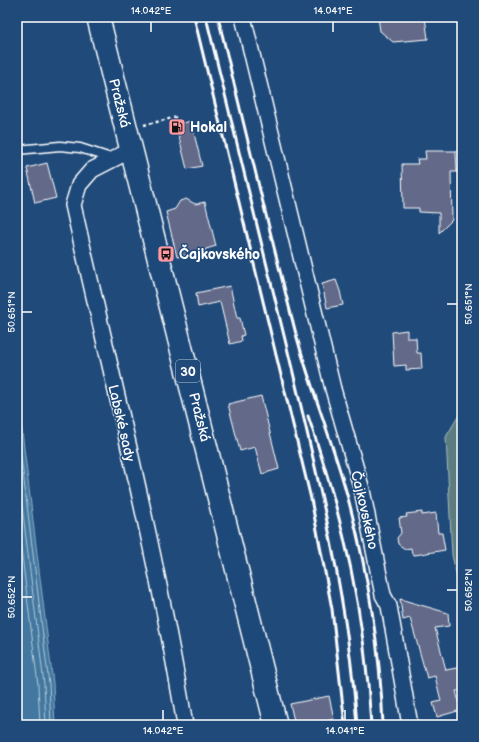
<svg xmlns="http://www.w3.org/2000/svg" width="479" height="742" viewBox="0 0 479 742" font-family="'Balsamiq Sans',sans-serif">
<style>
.green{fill:#5b7c80;stroke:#adbec0}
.water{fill:#42779f;stroke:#8eadc5}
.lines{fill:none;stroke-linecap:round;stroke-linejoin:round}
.shore{stroke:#b3c9d9;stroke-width:1}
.building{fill:#646b89;stroke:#fff}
.service-casing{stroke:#fff;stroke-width:11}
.minor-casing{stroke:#fff;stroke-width:18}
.primary-casing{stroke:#fff;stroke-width:25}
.path{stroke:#fff;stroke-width:2.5;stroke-dasharray:3 3;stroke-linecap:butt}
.service{stroke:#1f4a7a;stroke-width:8}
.minor{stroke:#1f4a7a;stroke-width:15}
.primary{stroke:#1f4a7a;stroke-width:22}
.rail{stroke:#fff;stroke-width:3}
.ticks{fill:none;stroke:#fff;stroke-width:1.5}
.labels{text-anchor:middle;stroke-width:3;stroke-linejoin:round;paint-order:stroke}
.shield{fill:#1f4a7a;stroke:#bcc9d7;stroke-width:1}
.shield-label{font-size:13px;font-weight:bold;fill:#fff}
.street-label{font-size:14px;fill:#fff;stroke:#1f4a7a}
.poi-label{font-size:14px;font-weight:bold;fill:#fff;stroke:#1f4a7a;text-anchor:start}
.neatline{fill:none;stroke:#fff;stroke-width:1.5}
.ticks-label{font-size:10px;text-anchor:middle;fill:#fff}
</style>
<rect width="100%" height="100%" fill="#1f4a7a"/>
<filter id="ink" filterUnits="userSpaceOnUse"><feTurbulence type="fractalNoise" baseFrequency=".025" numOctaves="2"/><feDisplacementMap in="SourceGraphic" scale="8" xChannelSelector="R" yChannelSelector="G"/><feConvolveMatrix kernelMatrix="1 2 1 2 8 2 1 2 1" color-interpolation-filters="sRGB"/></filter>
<g filter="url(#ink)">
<path class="green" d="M458,17H462V109Z
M462,410V599L452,555L446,437Z"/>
<path class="water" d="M17,391L53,683L55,725H17Z"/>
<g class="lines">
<path class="shore" d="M17,424L49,684L51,725
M17,465L44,684L46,725
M17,515L38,685L40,725"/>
</g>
<path class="building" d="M378,17H425L428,39L393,42L380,31Z
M191,121L202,166L187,169L176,125Z
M425,151H456L457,172H451L452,220L439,233V213L419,212V208H403L402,164H418L417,159H426Z
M47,163L56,198L35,203L27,168Z
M186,199L195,204L205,202L216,246L206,249L204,252L177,257L166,212L175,209L180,201Z
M336,280L340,291L343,305L327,308L322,284Z
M230,286L237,318H240L244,335L241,336L242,341L230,344L220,302L198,307L196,293Z
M407,330V338H416L417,353H421L422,369L406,370V365L394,366L392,332Z
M261,396L279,469L262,474L255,447L240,451L228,404Z
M422,512V515L436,513L438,533H442L445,550L415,555L412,554L411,548L405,549L398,544L397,538L401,533L399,518L407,517L406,514Z
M400,599L448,613L449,626L435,628L446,670L462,667V691H456L461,710L437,717L433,703L441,701L435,676L427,678L410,618L403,620Z
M329,696L334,719L312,725H295L290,704Z"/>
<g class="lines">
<g class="service-casing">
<path id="service" d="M17,150L60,146L80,148L114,159"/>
</g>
<g class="minor-casing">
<path id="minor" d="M243,17L333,389L362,490L383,595L389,606L410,725
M131,150L92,170L79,185L73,205C112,378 156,550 185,725"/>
</g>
<g class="primary-casing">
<path id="primary" d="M98,17L276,725"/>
</g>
<path class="path" d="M144,125L177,117"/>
<use href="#service" class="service"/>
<use href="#minor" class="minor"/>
<use href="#primary" class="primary"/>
<path class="rail" d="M194,17L311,499L332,609L345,725
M206,17C234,131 262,246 290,360C319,481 348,601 357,725
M218,17C243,121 268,226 295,330C309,384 331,437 346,491C367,567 380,646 383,725
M308,416C344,520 365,615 371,725"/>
</g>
</g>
<path class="ticks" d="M151,22V32M333,22V32M447,304H457M22,312H32M447,590H457M22,597H32M163,710V720M345,710V720"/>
<defs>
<g id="fuel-square" transform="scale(0.9)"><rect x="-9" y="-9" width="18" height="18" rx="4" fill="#ff9aa2" stroke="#1f4a7a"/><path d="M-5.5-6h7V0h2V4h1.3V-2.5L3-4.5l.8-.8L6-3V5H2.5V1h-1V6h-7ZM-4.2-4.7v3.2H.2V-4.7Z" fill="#111"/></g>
<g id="bus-square" transform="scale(0.9)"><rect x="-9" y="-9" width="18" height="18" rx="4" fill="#ff9aa2" stroke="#1f4a7a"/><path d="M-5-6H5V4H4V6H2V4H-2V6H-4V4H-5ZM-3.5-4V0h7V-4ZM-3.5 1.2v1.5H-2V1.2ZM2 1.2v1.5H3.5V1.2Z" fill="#111"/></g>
</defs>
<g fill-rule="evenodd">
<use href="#fuel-square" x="177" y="127"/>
<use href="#bus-square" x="166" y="254"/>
</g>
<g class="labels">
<rect class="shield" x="176" y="360" width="24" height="22" rx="3"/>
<g class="shield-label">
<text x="188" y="376">30</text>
</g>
<g class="street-label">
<text transform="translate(120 103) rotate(76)" y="5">Pražská</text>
<text transform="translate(200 417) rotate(76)" y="5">Pražská</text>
<text transform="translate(122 423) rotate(77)" y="5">Labské sady</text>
<text transform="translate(365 510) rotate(77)" y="5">Čajkovského</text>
</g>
<g class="poi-label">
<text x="190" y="132">Hokal</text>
<text x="179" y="259">Čajkovského</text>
</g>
</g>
<rect width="479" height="742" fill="none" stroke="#1f4a7a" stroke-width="44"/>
<rect x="22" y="22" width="435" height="698" class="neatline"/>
<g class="ticks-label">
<text x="151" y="14">14.042°E</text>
<text x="333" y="14">14.041°E</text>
<text transform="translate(468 304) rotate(-90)" y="4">50.651°N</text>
<text transform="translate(11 312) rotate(-90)" y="4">50.651°N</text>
<text transform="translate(468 590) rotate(-90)" y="4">50.652°N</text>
<text transform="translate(11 597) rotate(-90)" y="4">50.652°N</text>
<text x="163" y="734">14.042°E</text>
<text x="345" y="734">14.041°E</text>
</g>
</svg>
